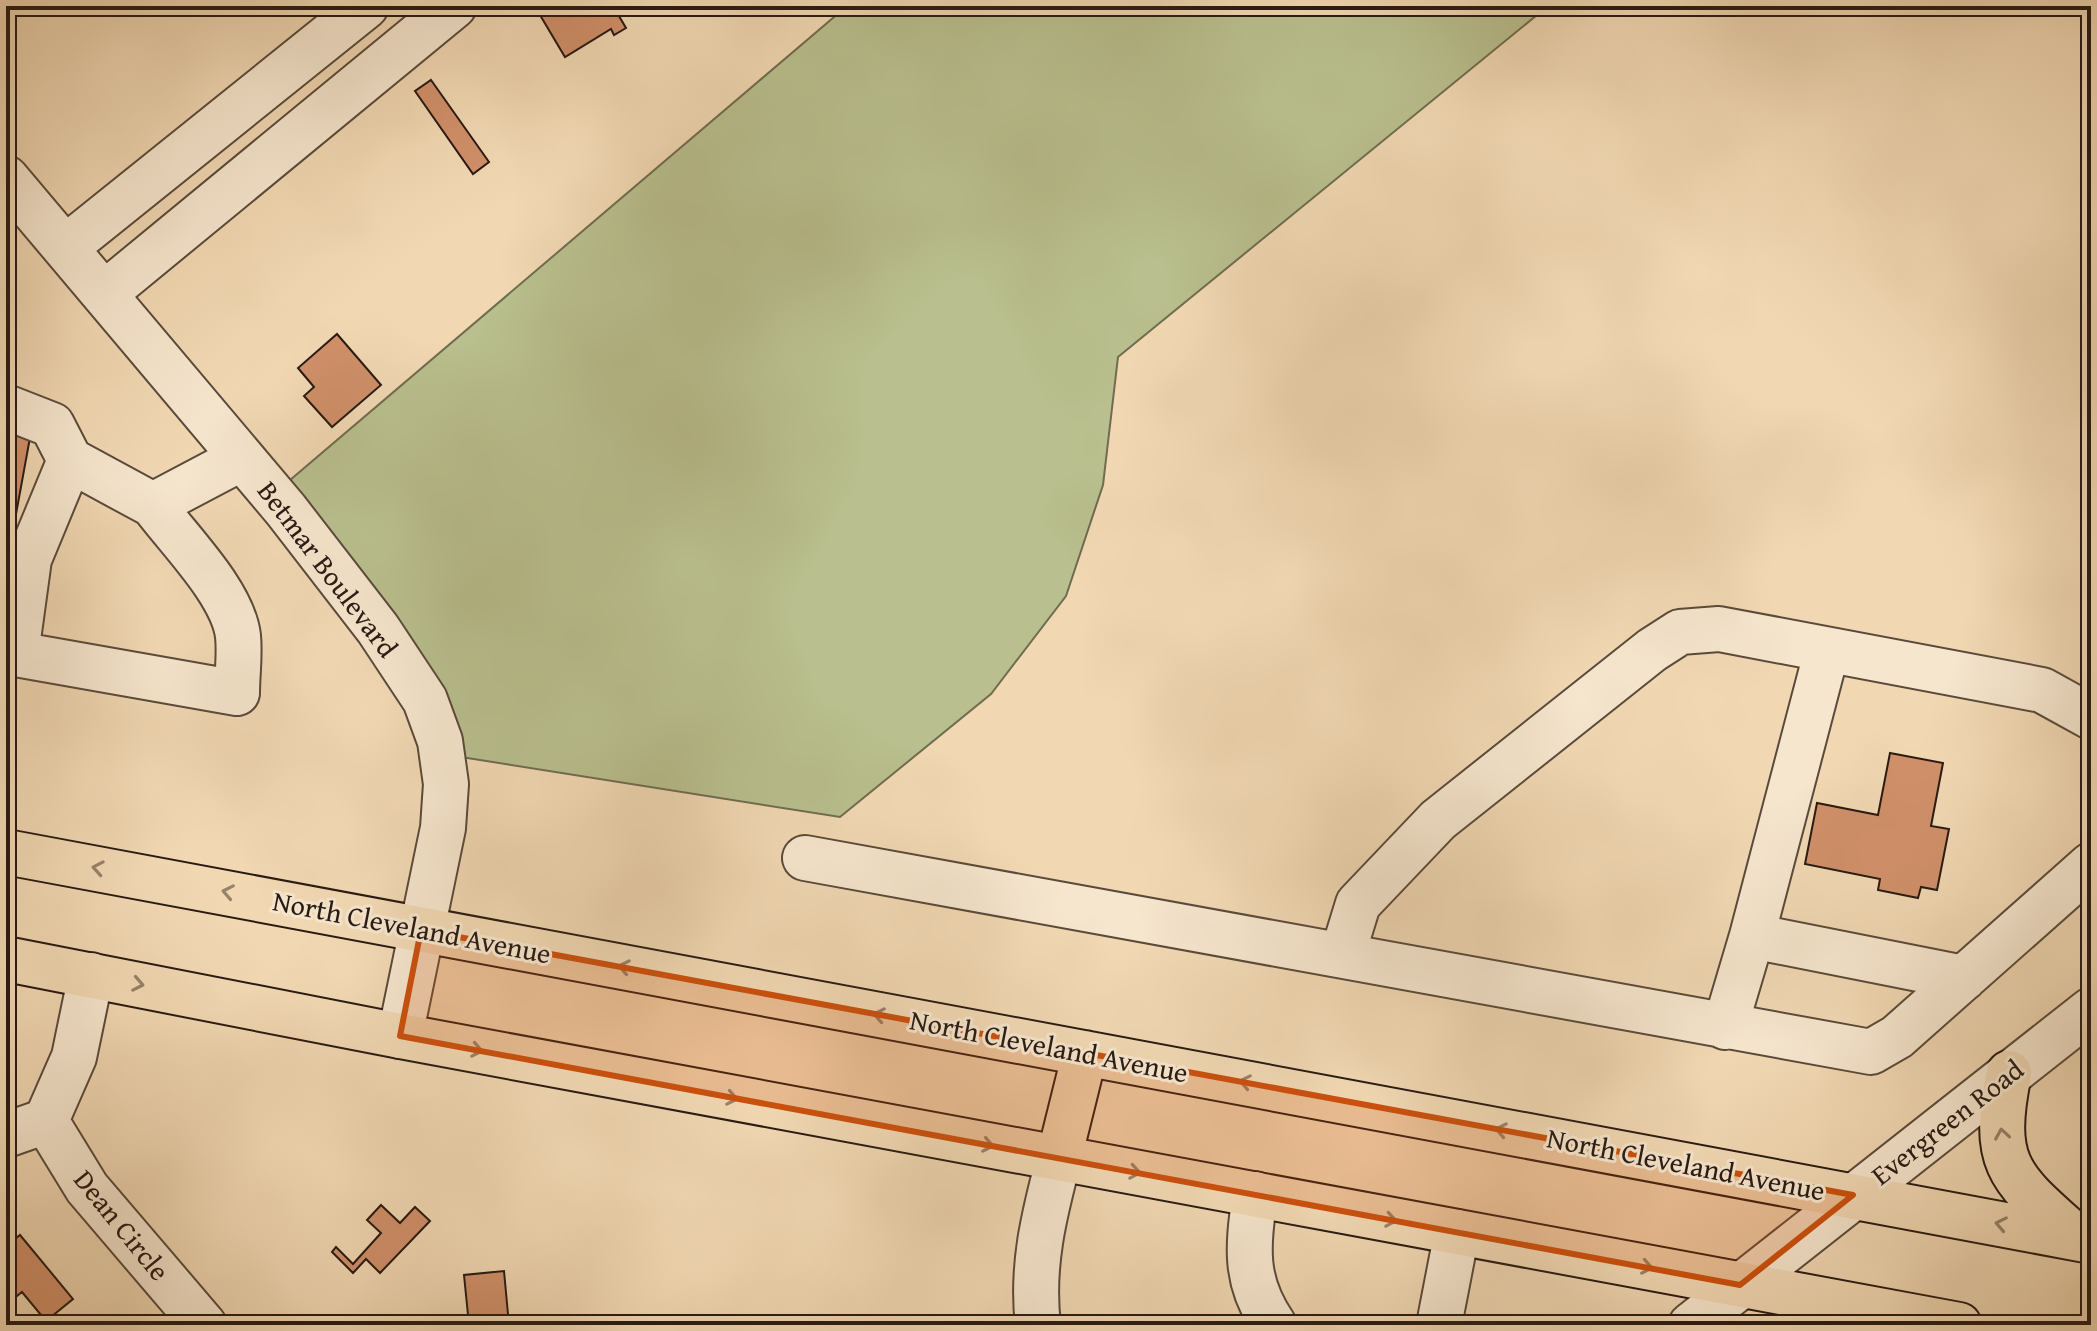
<svg xmlns="http://www.w3.org/2000/svg" width="2097" height="1331" viewBox="0 0 2097 1331" font-family="'Gentium Book Plus',serif">
<style>
.green{fill:#b9bf8e;stroke:#706c50;stroke-width:2}
.building{fill:#d0906a;stroke:#281a13;stroke-width:2}
.lines{fill:none;stroke-linecap:round;stroke-linejoin:round}
.minor-casing{stroke:#5a4a3b;stroke-width:48}
.major-casing{stroke:#281a13;stroke-width:48}
.minor{stroke:#f6e6ce;stroke-width:44}
.major{stroke:#f1d8b3;stroke-width:44}
.oneway{stroke:#97826b}
.marked{fill:#cb500d;fill-opacity:0.2;stroke:#cb500d;stroke-width:6;stroke-linejoin:round}
.labels{text-anchor:middle;stroke-width:6;stroke-linejoin:round;paint-order:stroke}
.street-label{font-size:28px;fill:#281a13;stroke:#f6e6ce}
</style>
<rect width="100%" height="100%" fill="#f1d8b3"/>
<filter id="stains"><feTurbulence type="fractalNoise" baseFrequency=".0025" numOctaves="4"/><feColorMatrix values="0 0 0 0 .2 0 0 0 0 .09 0 0 0 0 .02 0 0 0 .5 -.17"/></filter>
<radialGradient id="worn" r=".72"><stop offset=".6" stop-color="#630" stop-opacity="0"/><stop offset="1" stop-color="#630" stop-opacity=".3"/></radialGradient>
<path class="green" d="M847,6H1548L1118,357L1103,485L1066,596L991,694L840,817L436,753L276,492Z"/>
<path class="building" d="M555,6H636L619,16L626,28L614,35L611,29L565,57L540,15Z
M431,80L489,162L473,174L415,91Z
M337,334L381,385L332,427L304,396L314,387L298,368Z
M6,427L31,432L6,569Z
M1890,753L1943,763L1931,826L1949,829L1937,890L1921,887L1918,898L1878,890L1880,879L1805,864L1817,803L1878,815Z
M381,1205L400,1223L415,1207L430,1221L380,1273L366,1259L353,1273L332,1252L336,1247L353,1264L381,1233L367,1220Z
M20,1235L73,1299L46,1321L22,1292L6,1305V1246Z
M504,1271L509,1325H469L464,1275Z"/>
<g class="lines">
<g class="minor-casing">
<path id="minor" d="M6,178L286,510L378,629L425,700L440,741L446,784L443,828L400,1036
M65,248L366,6
M104,294L454,6
M6,407L52,425L70,460L29,559L16,654L237,693C237,674 240,655 238,636C233,593 179,540 153,505L242,458
M70,460L153,505
M1827,650L1752,936L1964,978
M805,858L1871,1052L1897,1037L2091,865
M1343,953L1358,904L1438,820L1652,650L1680,632L1719,629L2042,690L2091,717
M1725,1027L1752,936
M46,1121L87,1188L204,1325
M6,1135L46,1121L74,1057L91,975
M1255,1194C1248,1246 1243,1280 1274,1325
M1038,1325C1031,1266 1044,1215 1059,1158
M1439,1325L1457,1232
M1691,1325L2091,1010"/>
</g>
<g class="major-casing">
<path id="major" d="M6,852L2091,1241
M6,959L400,1036L1959,1325
M2009,1073C1990,1166 2010,1178 2076,1237
M1059,1158L1085,1053"/>
</g>
<use href="#minor" class="minor"/>
<use href="#major" class="major"/>
</g>
<defs><path id="oneway-chevron" d="M-2-3.5L2.5 0L-2 3.5" fill="none" stroke-width="1.6" stroke-linecap="round" stroke-linejoin="round" transform="scale(2)"/></defs>
<g class="oneway">
<use href="#oneway-chevron" transform="translate(98 868) rotate(-170)"/>
<use href="#oneway-chevron" transform="translate(228 892) rotate(-169)"/>
<use href="#oneway-chevron" transform="translate(624 967) rotate(-169)"/>
<use href="#oneway-chevron" transform="translate(138 984) rotate(11)"/>
<use href="#oneway-chevron" transform="translate(879 1015) rotate(-169)"/>
<use href="#oneway-chevron" transform="translate(477 1050) rotate(11)"/>
<use href="#oneway-chevron" transform="translate(1245 1082) rotate(-169)"/>
<use href="#oneway-chevron" transform="translate(732 1098) rotate(11)"/>
<use href="#oneway-chevron" transform="translate(1501 1130) rotate(-169)"/>
<use href="#oneway-chevron" transform="translate(2002 1134) rotate(-99)"/>
<use href="#oneway-chevron" transform="translate(988 1145) rotate(11)"/>
<use href="#oneway-chevron" transform="translate(1135 1172) rotate(10)"/>
<use href="#oneway-chevron" transform="translate(1391 1220) rotate(10)"/>
<use href="#oneway-chevron" transform="translate(2001 1224) rotate(-169)"/>
<use href="#oneway-chevron" transform="translate(1647 1267) rotate(11)"/>
</g>
<path class="marked" d="M421,930L1853,1195L1740,1285L400,1036Z"/>
<g class="labels">
<g class="street-label">
<text transform="translate(328 569) rotate(53)" y="10">Betmar Boulevard</text>
<text transform="translate(412 927) rotate(11)" y="10">North Cleveland Avenue</text>
<text transform="translate(1049 1046) rotate(11)" y="10">North Cleveland Avenue</text>
<text transform="translate(1947 1122) rotate(-38)" y="10">Evergreen Road</text>
<text transform="translate(1686 1164) rotate(11)" y="10">North Cleveland Avenue</text>
<text transform="translate(122 1225) rotate(51)" y="10">Dean Circle</text>
</g>
</g>
<rect width="2097" height="1331" fill="none" stroke="#f1d8b3" stroke-width="32"/>
<rect x="8" y="8" width="2081" height="1315" fill="none" stroke="#281a13" stroke-width="4"/>
<rect x="16" y="16" width="2065" height="1299" fill="none" stroke="#281a13" stroke-width="2"/>
<rect width="100%" height="100%" filter="url(#stains)"/>
<rect width="100%" height="100%" fill="url(#worn)"/>
</svg>
